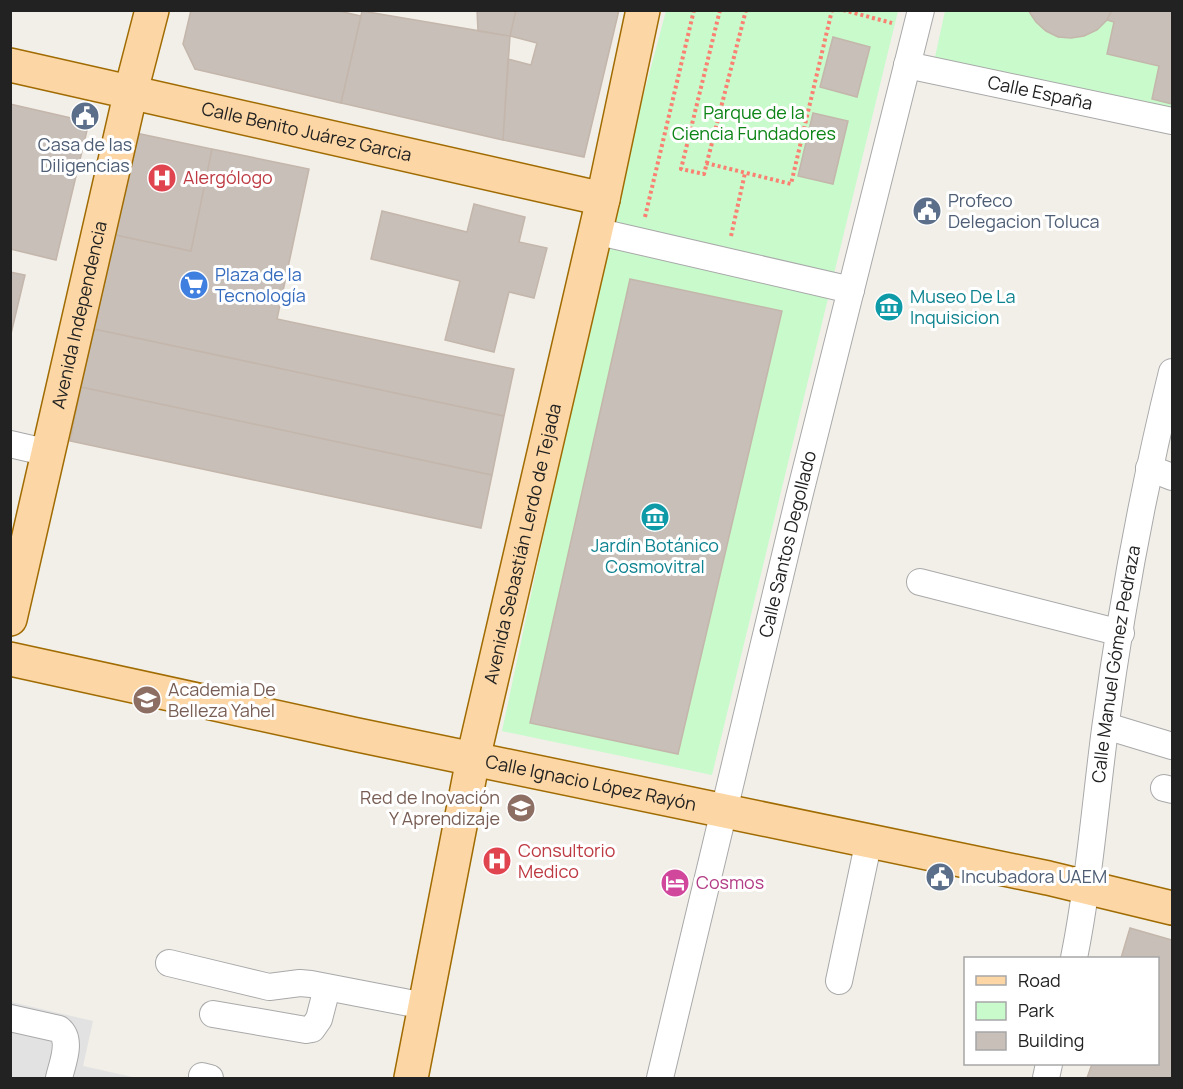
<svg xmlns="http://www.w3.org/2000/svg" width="1183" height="1089" viewBox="0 0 1183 1089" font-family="Manrope,sans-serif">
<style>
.park{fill:#c8facc}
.parking{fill:#e2e2e2}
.building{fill:#c7bfb8;stroke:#c4b6ab;stroke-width:1.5}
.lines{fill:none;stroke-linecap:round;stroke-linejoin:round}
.minor-casing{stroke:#a9a9a9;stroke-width:28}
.major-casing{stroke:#a06b00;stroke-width:36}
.path{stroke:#fa8072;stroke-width:4;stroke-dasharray:3 3;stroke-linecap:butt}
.minor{stroke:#fff;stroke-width:26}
.major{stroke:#fcd6a4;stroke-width:33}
.labels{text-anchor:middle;stroke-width:6;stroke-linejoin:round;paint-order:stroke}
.street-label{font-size:18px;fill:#222;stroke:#fff}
.park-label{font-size:18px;fill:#0c8416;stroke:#fff}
.service-label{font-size:18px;fill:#4e5e75;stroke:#fff;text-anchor:start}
.health-label{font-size:18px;fill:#be3a42;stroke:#fff;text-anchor:start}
.shop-label{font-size:18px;fill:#366cbe;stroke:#fff;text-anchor:start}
.culture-label{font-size:18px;fill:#0d838f;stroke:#fff;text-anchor:start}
.education-label{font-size:18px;fill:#785e54;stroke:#fff;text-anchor:start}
.hotel-label{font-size:18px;fill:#b23c85;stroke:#fff;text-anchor:start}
</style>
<rect width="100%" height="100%" fill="#f2efe9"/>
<path class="park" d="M666,11H898L712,775L502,731L614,205Z
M945,11H1172V111L935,57Z"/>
<path class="parking" d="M11,1002L93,1021L83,1066L137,1078H11Z"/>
<path class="building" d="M191,10H335L361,16L341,103L195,69L183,44Z
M477,10H516L510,36L478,31Z
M516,10H619L584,157L503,140L508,59L531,65L537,43L510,36Z
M1112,10L1107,20L1097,30L1084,36L1071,38L1058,37L1046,31L1036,22L1028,10Z
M1112,10H1172V104L1152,99L1159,66L1107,54L1114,22L1107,20Z
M362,11L510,36L503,140L341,103Z
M833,37L870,47L857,97L820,87Z
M10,104L89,122L56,260L10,249Z
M813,113L848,121L833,184L798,176Z
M136,133L212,149L191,251L115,235Z
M212,149L309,169L277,319L514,369L504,416L94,329L115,235L191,251Z
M474,204L525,217L519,242L547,248L534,298L509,292L494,352L445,340L460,281L371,259L382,211L467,232Z
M10,272L25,275L10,338Z
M630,279L782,311L678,754L530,723Z
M94,329L504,416L492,475L81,387Z
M81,387L492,475L481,528L70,441Z
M1130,928L1172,940V1078H1087L1092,1064H1158V958H1121Z"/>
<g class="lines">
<g class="minor-casing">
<g id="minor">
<path id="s1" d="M907,65L1172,121"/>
<path d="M595,231L851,290"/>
<path d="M10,444L49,453"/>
<path d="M1149,468L1172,477"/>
<path d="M920,582L1121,633"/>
<path d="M1106,726L1172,746"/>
<path d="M1164,788L1172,790"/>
<path id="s2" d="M1074,958C1089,883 1095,806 1105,729C1121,609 1143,489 1172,372"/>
<path d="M169,963L269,987L300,983L311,984L425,1006"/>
<path d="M839,981L869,840"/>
<path d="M213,1014L306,1030L312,1029L319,1019L327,988"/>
<path d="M10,1018L59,1029C73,1040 62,1064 59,1078"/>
<path d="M202,1076L210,1078"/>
<path id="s3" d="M660,1078L799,497L921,10"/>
<path d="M1046,1078L1049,1064"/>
</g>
</g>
<g class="major-casing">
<g id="major">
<path id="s4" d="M10,65L603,199"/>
<path id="s5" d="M10,619L131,91L152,10"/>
<path id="s6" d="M10,659L353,734L1048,878L1172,908"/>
<path id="s7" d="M411,1078L473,759L603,199L643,10"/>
</g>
</g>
<path class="path" d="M720,10L681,169L704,174L746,10
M843,10L892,23
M706,163L791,184L832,10
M645,217L694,10
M731,236L745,173"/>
<use href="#minor" class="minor"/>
<use href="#major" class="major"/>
</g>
<defs>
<g id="civic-disc" transform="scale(1.5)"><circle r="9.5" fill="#5c6f8a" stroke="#fff"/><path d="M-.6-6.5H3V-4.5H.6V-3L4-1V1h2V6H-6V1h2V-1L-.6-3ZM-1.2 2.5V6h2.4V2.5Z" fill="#fff"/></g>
<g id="hospital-disc" transform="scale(1.5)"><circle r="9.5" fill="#e0444e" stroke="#fff"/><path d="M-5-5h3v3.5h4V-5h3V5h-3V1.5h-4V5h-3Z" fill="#fff"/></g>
<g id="supermarket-disc" transform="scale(1.5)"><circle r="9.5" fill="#3f7fe0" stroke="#fff"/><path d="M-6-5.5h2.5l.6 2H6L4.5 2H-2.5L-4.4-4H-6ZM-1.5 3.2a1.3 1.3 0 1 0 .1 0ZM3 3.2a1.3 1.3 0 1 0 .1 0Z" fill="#fff"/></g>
<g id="museum-disc" transform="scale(1.5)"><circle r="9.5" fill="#0f9aa8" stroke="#fff"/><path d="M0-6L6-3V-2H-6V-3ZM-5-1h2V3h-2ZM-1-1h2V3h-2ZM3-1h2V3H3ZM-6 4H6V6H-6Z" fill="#fff"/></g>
<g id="university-disc" transform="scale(1.5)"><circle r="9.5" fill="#8d6e63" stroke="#fff"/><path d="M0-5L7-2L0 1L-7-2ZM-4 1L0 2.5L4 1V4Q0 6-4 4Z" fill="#fff"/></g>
<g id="school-disc" transform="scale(1.5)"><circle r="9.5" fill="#8d6e63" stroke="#fff"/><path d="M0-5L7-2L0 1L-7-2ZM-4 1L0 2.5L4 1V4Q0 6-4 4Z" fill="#fff"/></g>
<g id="hotel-disc" transform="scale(1.5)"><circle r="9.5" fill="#d1479c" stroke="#fff"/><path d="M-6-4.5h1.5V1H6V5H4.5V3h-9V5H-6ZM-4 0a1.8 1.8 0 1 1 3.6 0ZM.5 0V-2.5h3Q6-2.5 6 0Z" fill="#fff"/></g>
</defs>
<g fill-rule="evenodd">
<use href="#civic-disc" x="85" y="116"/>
<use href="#hospital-disc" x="162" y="178"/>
<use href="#civic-disc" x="927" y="211"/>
<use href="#supermarket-disc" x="194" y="285"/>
<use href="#museum-disc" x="889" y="307"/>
<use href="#museum-disc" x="655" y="517"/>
<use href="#university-disc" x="147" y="700"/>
<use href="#school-disc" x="521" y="808"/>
<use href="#hospital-disc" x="497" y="861"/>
<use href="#civic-disc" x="940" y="877"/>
<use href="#hotel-disc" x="675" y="883"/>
</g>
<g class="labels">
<g class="street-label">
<text dy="6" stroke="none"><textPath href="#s1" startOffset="136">Calle España</textPath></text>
<text dy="6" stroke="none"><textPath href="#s4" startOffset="304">Calle Benito Juárez Garcia</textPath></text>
<text dy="6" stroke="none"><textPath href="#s5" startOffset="312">Avenida Independencia</textPath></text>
<text dy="6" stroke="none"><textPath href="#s7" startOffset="546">Avenida Sebastián Lerdo de Tejada</textPath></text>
<text dy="6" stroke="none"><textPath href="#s3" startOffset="549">Calle Santos Degollado</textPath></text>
<text dy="6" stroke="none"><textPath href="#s2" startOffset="297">Calle Manuel Gómez Pedraza</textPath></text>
<text dy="6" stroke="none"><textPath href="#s6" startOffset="594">Calle Ignacio López Rayón</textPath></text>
</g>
<g class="park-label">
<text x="754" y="119">Parque de la<tspan x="754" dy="21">Ciencia Fundadores</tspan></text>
</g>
<g class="service-label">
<text x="85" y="151" text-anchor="middle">Casa de las<tspan x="85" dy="21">Diligencias</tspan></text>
<text x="948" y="207">Profeco<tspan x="948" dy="21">Delegacion Toluca</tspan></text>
<text x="961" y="883">Incubadora UAEM</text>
</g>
<g class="health-label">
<text x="183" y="184">Alergólogo</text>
<text x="518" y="857">Consultorio<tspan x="518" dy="21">Medico</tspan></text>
</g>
<g class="shop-label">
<text x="215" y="281">Plaza de la<tspan x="215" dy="21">Tecnología</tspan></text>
</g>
<g class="culture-label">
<text x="910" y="303">Museo De La<tspan x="910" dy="21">Inquisicion</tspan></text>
<text x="655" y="552" text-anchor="middle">Jardín Botánico<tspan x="655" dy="21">Cosmovitral</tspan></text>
</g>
<g class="education-label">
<text x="168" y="696">Academia De<tspan x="168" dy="21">Belleza Yahel</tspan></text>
<text x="500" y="804" text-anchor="end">Red de Inovación<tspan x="500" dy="21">Y Aprendizaje</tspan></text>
</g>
<g class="hotel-label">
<text x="696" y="889">Cosmos</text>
</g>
</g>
<rect width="1183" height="1089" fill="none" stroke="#222222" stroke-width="24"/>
<rect x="964" y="957" width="195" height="108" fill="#ffffff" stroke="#a7a7a7" stroke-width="1.5"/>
<rect x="976" y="976" width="30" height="9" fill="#fcd6a4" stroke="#a7a7a7" stroke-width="1.5"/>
<text x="1018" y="987" font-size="18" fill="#222222">Road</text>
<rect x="976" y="1002" width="30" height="18" fill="#c8facc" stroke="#a7a7a7" stroke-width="1.5"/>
<text x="1018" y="1017" font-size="18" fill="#222222">Park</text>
<rect x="976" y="1032" width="30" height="18" fill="#c7bfb8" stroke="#a7a7a7" stroke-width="1.5"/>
<text x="1018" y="1047" font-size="18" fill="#222222">Building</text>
</svg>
